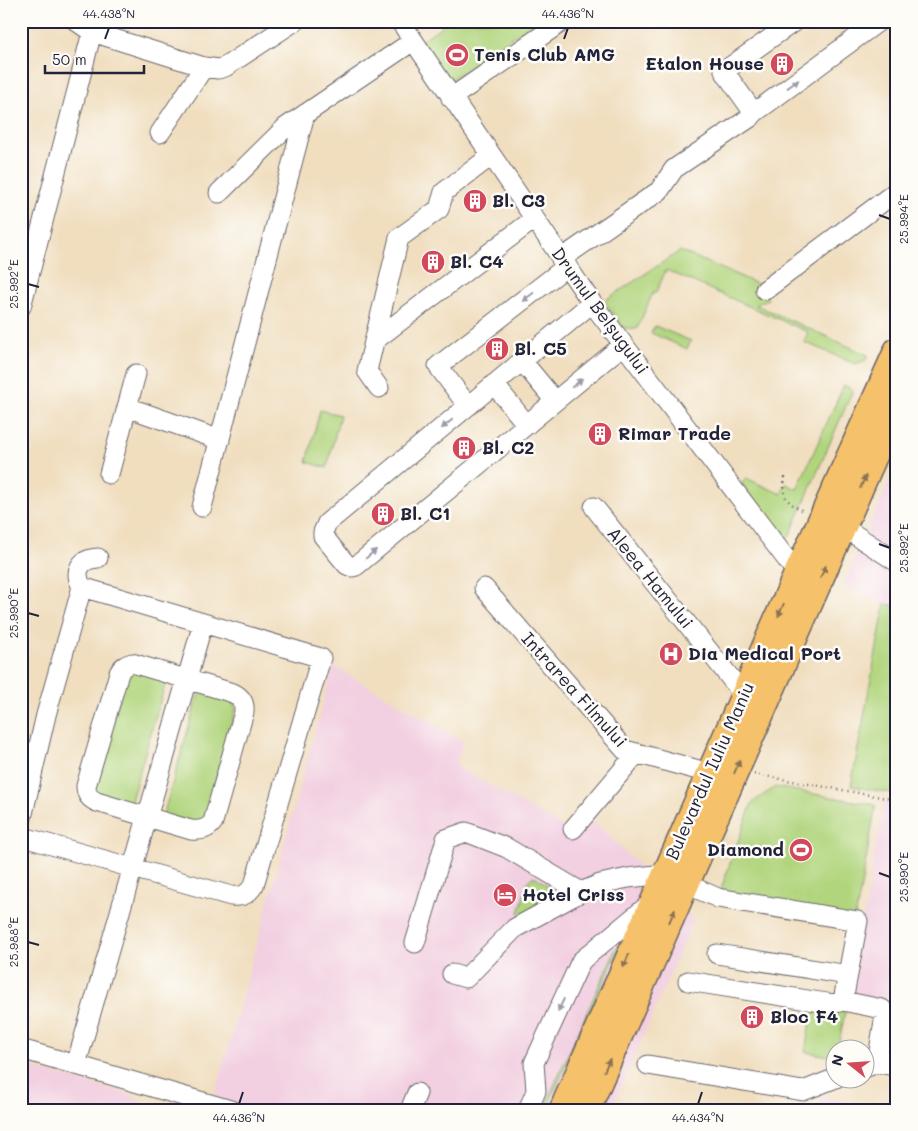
<svg xmlns="http://www.w3.org/2000/svg" width="918" height="1131" viewBox="0 0 918 1131" font-family="Mali,sans-serif">
<style>
.built{fill:#f2cfe1}
.green{fill:#b1d57d;stroke:#6a7c5c}
.lines{fill:none;stroke-linecap:round;stroke-linejoin:round}
.minor-casing{stroke:#6a6469;stroke-width:21}
.major-casing{stroke:#6a6469;stroke-width:28}
.path{stroke:#6a6469;stroke-width:2.5;stroke-dasharray:1 4;stroke-linecap:butt}
.minor{stroke:#fff;stroke-width:19}
.major{stroke:#f5c16b;stroke-width:25}
.oneway{fill:#9c9ca7}
.oneway2{fill:#8c7253}
.ticks{fill:none;stroke:#22223b;stroke-width:2}
.labels{text-anchor:middle;stroke-width:5;stroke-linejoin:round;paint-order:stroke}
.poi-label{font-size:18px;font-weight:bold;fill:#22223b;stroke:#fdfcf7;text-anchor:start}
.street-label{font-size:18px;fill:#22223b;stroke:#fdfcf7}
.neatline{fill:none;stroke:#22223b;stroke-width:2}
.ticks-label{font-size:12px;text-anchor:middle;fill:#22223b}
</style>
<rect width="100%" height="100%" fill="#fdfcf7"/>
<filter id="ink" filterUnits="userSpaceOnUse"><feTurbulence type="fractalNoise" baseFrequency=".02" numOctaves="2"/><feDisplacementMap in="SourceGraphic" scale="10" xChannelSelector="R" yChannelSelector="G"/><feConvolveMatrix kernelMatrix="1 2 1 2 8 2 1 2 1" color-interpolation-filters="sRGB"/></filter>
<filter id="wash" filterUnits="userSpaceOnUse"><feTurbulence type="fractalNoise" baseFrequency=".0096" numOctaves="4" result="noise"/><feDisplacementMap in="SourceGraphic" scale="20" xChannelSelector="R" yChannelSelector="G"/><feGaussianBlur stdDeviation="1.12" result="paint"/><feColorMatrix in="noise" values="0 0 0 0 0 0 0 0 0 0 0 0 0 0 0 0 0 1.4 0 .05"/><feComposite in="paint" operator="in"/></filter>
<g filter="url(#wash)">
<rect width="100%" height="100%" fill="#f0debf"/>
<path class="built" d="M897,464V606L885,604L843,585Z
M333,666L463,741L456,766L567,829L582,810L694,919L613,1106L631,1110H211Z
M884,802L897,804V1002L849,994Z
M21,1065L130,1094L154,1110H21Z
M821,1097L874,1106L892,1110H819Z"/>
<path class="green" d="M443,21H536L446,83L419,42L442,26L441,23Z
M680,251L758,284L768,299L756,305L868,355L866,360L855,364L804,342L808,332L666,270L656,293H653L637,329L624,328L604,301Z
M655,326L691,341L687,349L651,333Z
M844,385L853,390L789,537H784L779,534L741,483L746,478L781,494L786,484L797,489Z
M320,410L340,415L327,468L307,462Z
M885,604L897,606V794L851,786Z
M132,671L167,678L129,807L94,791L125,676Z
M200,688L227,696L236,708L205,819L198,823L163,816Z
M775,787L876,805L855,919L719,894L752,803Z
M532,877H536L553,889L555,892L554,896L524,914L519,913L528,881Z
M617,946L619,948L546,1110H543Z
M813,1006L845,1012L838,1048H836L835,1057L805,1052Z"/>
</g>
<g filter="url(#ink)">
<g class="lines">
<g class="minor-casing">
<path id="minor" d="M76,21L92,32L204,67L218,69L225,67L295,21
M400,21L592,303L797,573
M451,98L563,21
M754,113L724,71L795,21
M160,133L204,67
M219,193L286,127L413,41
M561,259L659,191L674,169L751,117L754,113L879,21
M765,290L897,191
M592,303L327,523L323,532V536L347,565L352,567L356,566L623,345
M21,307L92,32
M374,341L534,219
M522,361L555,401
M494,384L527,425
M379,388L367,371L399,238L439,209L444,192L491,156
M468,406L438,366L566,267
M127,407L220,440
M109,474L136,374
M202,507L305,114
M594,507L744,695
M843,527L897,562
M484,588L625,750L709,773
M132,663L233,693C241,697 245,703 244,712L213,822C208,829 200,831 191,830L97,802C90,799 86,795 86,786L119,673C122,667 125,665 132,663Z
M21,822L46,715L82,587
M573,829L637,753
M21,831L23,834L27,838L231,896C243,897 247,895 254,885L321,658L82,587C73,571 80,559 98,558
M686,884L718,898L858,921L843,1001
M415,943L446,839L466,832L507,848L581,892
M717,954L848,975
M452,974L466,978L515,928L581,892L600,884L628,878L665,874
M688,981L833,1004L843,1001L882,1009L885,1012V1015L877,1063
M21,1049L231,1110
M76,1065L203,623
M648,1065L803,1091L836,1078
M867,1067L877,1063L897,1066
M410,1110L417,1093
M528,1110L536,1091L534,1063L581,961L652,902"/>
</g>
<g class="major-casing">
<path id="major" d="M562,1110L797,573L897,350
M587,1110L897,405"/>
</g>
<path class="path" d="M785,477C782,498 786,502 804,511
M754,774L897,800"/>
<use href="#minor" class="minor"/>
<use href="#major" class="major"/>
</g>
<defs><path id="oneway-solid" d="M-6-.8H1V-3.2L6.5 0L1 3.2V.8H-6Z" transform="scale(1.25)"/></defs>
<g class="oneway">
<use href="#oneway-solid" transform="translate(793 84) rotate(-36)"/>
<use href="#oneway-solid" transform="translate(528 297) rotate(143)"/>
<use href="#oneway-solid" transform="translate(577 383) rotate(-40)"/>
<use href="#oneway-solid" transform="translate(447 424) rotate(140)"/>
<use href="#oneway-solid" transform="translate(371 554) rotate(-40)"/>
<use href="#oneway-solid" transform="translate(561 1005) rotate(115)"/>
</g>
<g class="oneway2">
<use href="#oneway-solid" transform="translate(863 482) rotate(-66)"/>
<use href="#oneway-solid" transform="translate(823 572) rotate(-66)"/>
<use href="#oneway-solid" transform="translate(781 610) rotate(114)"/>
<use href="#oneway-solid" transform="translate(737 767) rotate(-66)"/>
<use href="#oneway-solid" transform="translate(672 916) rotate(-66)"/>
<use href="#oneway-solid" transform="translate(626 961) rotate(114)"/>
<use href="#oneway-solid" transform="translate(607 1065) rotate(-66)"/>
</g>
</g>
<path class="ticks" d="M105,39L109,28M564,39L568,28M879,215L890,219M28,284L39,287M879,544L890,548M28,613L39,616M879,873L890,877M28,942L39,945M239,1104L243,1092M698,1104L702,1092"/>
<defs>
<g id="stadium-disc" transform="scale(1.25)"><circle r="9.5" fill="#d1495b" stroke="#fdfcf7"/><path d="M0-5a6.5 5 0 1 0 0 10a6.5 5 0 1 0 0-10ZM-3.5-1.8h7v3.6h-7Z" fill="#fff"/></g>
<g id="building-disc" transform="scale(1.25)"><circle r="9.5" fill="#d1495b" stroke="#fdfcf7"/><path d="M-4-6H4V6H1V3H-1V6H-4ZM-2.5-4.3h1.7v1.8h-1.7ZM.8-4.3h1.7v1.8H.8ZM-2.5-1h1.7V.8h-1.7ZM.8-1h1.7V.8H.8Z" fill="#fff"/></g>
<g id="hospital-disc" transform="scale(1.25)"><circle r="9.5" fill="#d1495b" stroke="#fdfcf7"/><path d="M-5-5h3v3.5h4V-5h3V5h-3V1.5h-4V5h-3Z" fill="#fff"/></g>
<g id="hotel-disc" transform="scale(1.25)"><circle r="9.5" fill="#d1495b" stroke="#fdfcf7"/><path d="M-6-4.5h1.5V1H6V5H4.5V3h-9V5H-6ZM-4 0a1.8 1.8 0 1 1 3.6 0ZM.5 0V-2.5h3Q6-2.5 6 0Z" fill="#fff"/></g>
</defs>
<g fill-rule="evenodd">
<use href="#stadium-disc" x="457" y="55"/>
<use href="#building-disc" x="782" y="64"/>
<use href="#building-disc" x="475" y="201"/>
<use href="#building-disc" x="433" y="262"/>
<use href="#building-disc" x="497" y="349"/>
<use href="#building-disc" x="600" y="434"/>
<use href="#building-disc" x="464" y="448"/>
<use href="#building-disc" x="383" y="514"/>
<use href="#hospital-disc" x="671" y="654"/>
<use href="#stadium-disc" x="801" y="850"/>
<use href="#hotel-disc" x="505" y="895"/>
<use href="#building-disc" x="752" y="1017"/>
</g>
<g class="labels">
<g class="poi-label">
<text x="474" y="61">Tenis Club AMG</text>
<text x="764" y="70" text-anchor="end">Etalon House</text>
<text x="492" y="207">Bl. C3</text>
<text x="450" y="268">Bl. C4</text>
<text x="514" y="355">Bl. C5</text>
<text x="618" y="440">Rimar Trade</text>
<text x="482" y="454">Bl. C2</text>
<text x="400" y="520">Bl. C1</text>
<text x="688" y="660">Dia Medical Port</text>
<text x="784" y="856" text-anchor="end">Diamond</text>
<text x="522" y="901">Hotel Criss</text>
<text x="770" y="1023">Bloc F4</text>
</g>
<g class="street-label">
<text transform="translate(600 311) rotate(54)" y="6">Drumul Belșugului</text>
<text transform="translate(650 578) rotate(51)" y="6">Aleea Hamului</text>
<text transform="translate(574 690) rotate(48)" y="6">Intrarea Filmului</text>
<text transform="translate(710 771) rotate(-66)" y="6">Bulevardul Iuliu Maniu</text>
</g>
</g>
<rect width="918" height="1131" fill="none" stroke="#fdfcf7" stroke-width="55"/>
<g transform="translate(850 1064) rotate(287)"><circle r="24" fill="#fdfcf7" stroke="#a5a5ac"/>
<path d="M0-4L9 19L0 12L-9 19Z" fill="#d1495b"/>
<text y="-8" font-size="14" font-weight="bold" text-anchor="middle" fill="#22223b">N</text>
</g>
<path d="M45 65v8h99v-8" fill="none" stroke="#22223b" stroke-width="2.5"/>
<text x="52" y="65" font-size="15" fill="#22223b" stroke="#fdfcf7" stroke-width="4" paint-order="stroke">50 m</text>
<rect x="28" y="28" width="862" height="1076" class="neatline"/>
<g class="ticks-label">
<text x="109" y="18">44.438°N</text>
<text x="568" y="18">44.436°N</text>
<text transform="translate(904 219) rotate(-90)" y="4">25.994°E</text>
<text transform="translate(14 284) rotate(-90)" y="4">25.992°E</text>
<text transform="translate(904 548) rotate(-90)" y="4">25.992°E</text>
<text transform="translate(14 613) rotate(-90)" y="4">25.990°E</text>
<text transform="translate(904 877) rotate(-90)" y="4">25.990°E</text>
<text transform="translate(14 942) rotate(-90)" y="4">25.988°E</text>
<text x="239" y="1122">44.436°N</text>
<text x="698" y="1122">44.434°N</text>
</g>
</svg>
